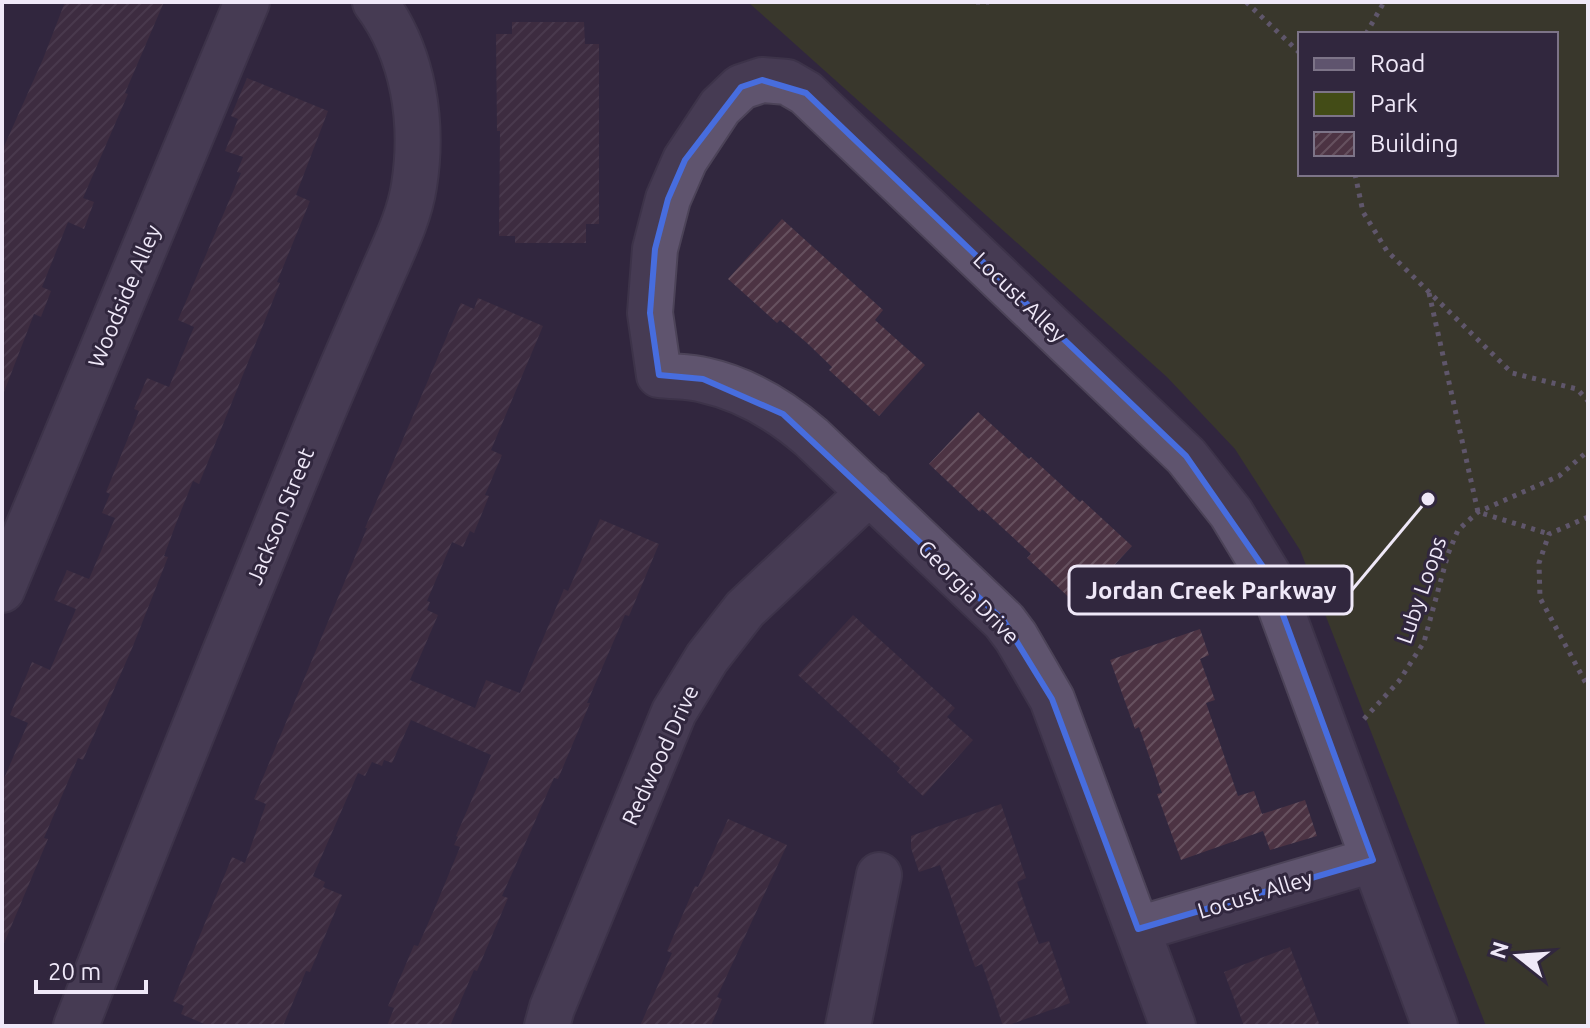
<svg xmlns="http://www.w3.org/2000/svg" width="1590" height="1028" viewBox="0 0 1590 1028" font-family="Ubuntu,sans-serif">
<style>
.park{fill:#434c17;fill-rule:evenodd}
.building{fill:url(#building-hatch)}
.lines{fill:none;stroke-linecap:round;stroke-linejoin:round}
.street-casing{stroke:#4c4358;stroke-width:48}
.path{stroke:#9890a3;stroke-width:5;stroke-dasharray:4 6;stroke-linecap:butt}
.street{stroke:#5f546e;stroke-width:44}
.marked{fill:none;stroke:#476dde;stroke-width:6;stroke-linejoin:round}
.labels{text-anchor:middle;stroke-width:6;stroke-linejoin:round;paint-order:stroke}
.street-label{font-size:22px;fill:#efe8f8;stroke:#31273e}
.leader{fill:none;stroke:#efe8f8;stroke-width:3}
.callout-dot{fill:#efe8f8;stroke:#31273e;stroke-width:3}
.callout{fill:#31273e;stroke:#efe8f8;stroke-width:3}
.callout-label{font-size:24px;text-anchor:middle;font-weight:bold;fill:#efe8f8}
</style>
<defs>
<pattern id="building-hatch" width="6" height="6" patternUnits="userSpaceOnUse" patternTransform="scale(2)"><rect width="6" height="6" fill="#4c3343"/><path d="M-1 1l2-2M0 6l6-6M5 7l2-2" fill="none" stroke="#66515f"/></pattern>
</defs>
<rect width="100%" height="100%" fill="#31273e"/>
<path class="park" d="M748,2H1588V1026H1486L1300,550L1235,449L1167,377ZM1300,34H1556V174H1300Z"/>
<path class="building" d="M65,2H164L125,93L128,94L83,198L94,202L84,229L68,222L42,287L51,291L41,317L34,314L4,392L2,391V151L43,59Z
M512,22H584L585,44H599V224H586V243H515V236H499L500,131H497L496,34H512Z
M247,78L328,111L296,195L310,201L277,282L280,283L199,484L193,481L177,521L164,556L168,557L133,646L83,760L78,758L44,838L48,839L2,948V783L28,723L10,715L32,662L50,670L76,609L54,600L67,570L89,579L115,518L102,513L110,494L106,492L139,411L134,409L147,378L169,387L194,327L178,320L241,173L237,172L243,157L225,151L238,119L231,116Z
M782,219L883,310L875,320L925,365L879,416L829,370L832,367L807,343L780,320L777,323L728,279Z
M478,298L543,326L491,450L502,455L485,495L489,496L474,533L470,531L463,547L452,542L427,601L430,602L427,610L438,615L410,680L475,708L486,680L520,693L564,589L568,591L600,519L659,544L629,616L625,615L587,703H590L558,779L554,778L502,896L508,898L477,971L474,970L450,1026H387L394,1008L388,1006L414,945L418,946L434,910L460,847L454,845L458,837L456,836L491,755L411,720L392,763L384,760L382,766L372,762L365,776L358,773L313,876L325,882L323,887L342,895L310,972L306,971L283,1026H209L181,1014L184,1006L173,1001L232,857L245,863L266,804L254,799L367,528H365L461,303L474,309Z
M978,412L1029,459L1031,457L1080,502L1082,500L1132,546L1077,605L1027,558L1031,554L982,509L980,512L929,464Z
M853,615L955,708L947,717L973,740L923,796L897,772L900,768L798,675Z
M1200,629L1209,655L1200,659L1215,700L1206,703L1238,796L1254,791L1262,814L1305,800L1317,836L1270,850L1263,831L1181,860L1157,794L1162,793L1139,727L1135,729L1110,660Z
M1001,804L1026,878L1017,882L1028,914L1039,944L1049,941L1070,1003L1006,1026H1003L982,964L975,967L940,865L919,872L911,848V836Z
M728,819L787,845L717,997L722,999L711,1026H640L672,953L667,951L695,886L698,887Z
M1290,947L1320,1026H1244L1224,972Z"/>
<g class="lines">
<g class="street-casing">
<path id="street" d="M2,590L247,2
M1138,929L1373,860
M76,1026C154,825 235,626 317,426C337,378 358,330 379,282C392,251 409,219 414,186C424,123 414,54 375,2
M547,1026L552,1008L674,712L707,658L745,609L870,492
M848,1026L879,875
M1173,1026L1052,699L1016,637L1004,621L811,437C780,410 745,389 704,380C690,376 674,377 659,375L650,313L655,249L668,199L685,160L720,107L741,87L762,80L787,82L806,93L1186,456L1231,513L1268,574L1435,1026"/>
</g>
<path class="path" d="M976,2H989
M1246,2L1300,53
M1366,34L1384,2
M1355,174L1363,212L1387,251L1512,373L1577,389L1588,401
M1429,293L1478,512L1549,534
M1588,517L1549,534L1539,563L1540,598L1588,687
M1364,719L1399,681L1424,642L1448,554L1458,530L1478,512L1559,476L1588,451"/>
<use href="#street" class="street"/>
</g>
<path d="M0 0H1590V1028H0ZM762,80L806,93L1186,456L1268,574L1373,860L1138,929L1052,699L1004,621L783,414L703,379L659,375L650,313L655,249L668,199L685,160L741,87Z" fill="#31273e" fill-opacity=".55" fill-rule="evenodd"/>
<path class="marked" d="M762,80L806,93L1186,456L1268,574L1373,860L1138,929L1052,699L1004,621L783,414L703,379L659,375L650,313L655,249L668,199L685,160L741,87Z"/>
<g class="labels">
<g class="street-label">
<text transform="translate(124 296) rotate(-67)" y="8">Woodside Alley</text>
<text transform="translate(1020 297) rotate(44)" y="8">Locust Alley</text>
<text transform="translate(280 516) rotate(-68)" y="8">Jackson Street</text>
<text transform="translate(1421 590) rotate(-71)" y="8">Luby Loops</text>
<text transform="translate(969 592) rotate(46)" y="8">Georgia Drive</text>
<text transform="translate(660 755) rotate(-65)" y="8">Redwood Drive</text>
<text transform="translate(1255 894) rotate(-17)" y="8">Locust Alley</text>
</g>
</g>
<path class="leader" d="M1428 499L1352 590"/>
<circle class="callout-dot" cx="1428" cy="499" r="8"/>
<rect class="callout" x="1069" y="566" width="283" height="48" rx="8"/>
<g class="callout-label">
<text x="1211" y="599">Jordan Creek Parkway</text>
</g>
<rect width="1590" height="1028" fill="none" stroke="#efe8f8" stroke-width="8"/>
<rect x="1298" y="32" width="260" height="144" fill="#31273e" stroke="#7d7488" stroke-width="2"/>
<rect x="1314" y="58" width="40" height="12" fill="#5f546e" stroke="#7d7488" stroke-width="2"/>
<text x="1370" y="72" font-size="24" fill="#efe8f8">Road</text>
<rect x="1314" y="92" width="40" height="24" fill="#434c17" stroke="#7d7488" stroke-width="2"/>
<text x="1370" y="112" font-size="24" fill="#efe8f8">Park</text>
<rect x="1314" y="132" width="40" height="24" fill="url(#building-hatch)" stroke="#7d7488" stroke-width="2"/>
<text x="1370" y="152" font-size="24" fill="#efe8f8">Building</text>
<g transform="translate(1518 956) rotate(287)" stroke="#31273e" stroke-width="6" paint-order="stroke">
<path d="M0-6L14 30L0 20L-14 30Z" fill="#efe8f8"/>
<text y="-12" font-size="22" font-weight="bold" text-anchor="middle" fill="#efe8f8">N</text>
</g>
<path d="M36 980v12h110v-12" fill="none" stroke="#efe8f8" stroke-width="4"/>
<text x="48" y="980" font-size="24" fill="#efe8f8" stroke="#31273e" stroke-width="6" paint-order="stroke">20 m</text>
</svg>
